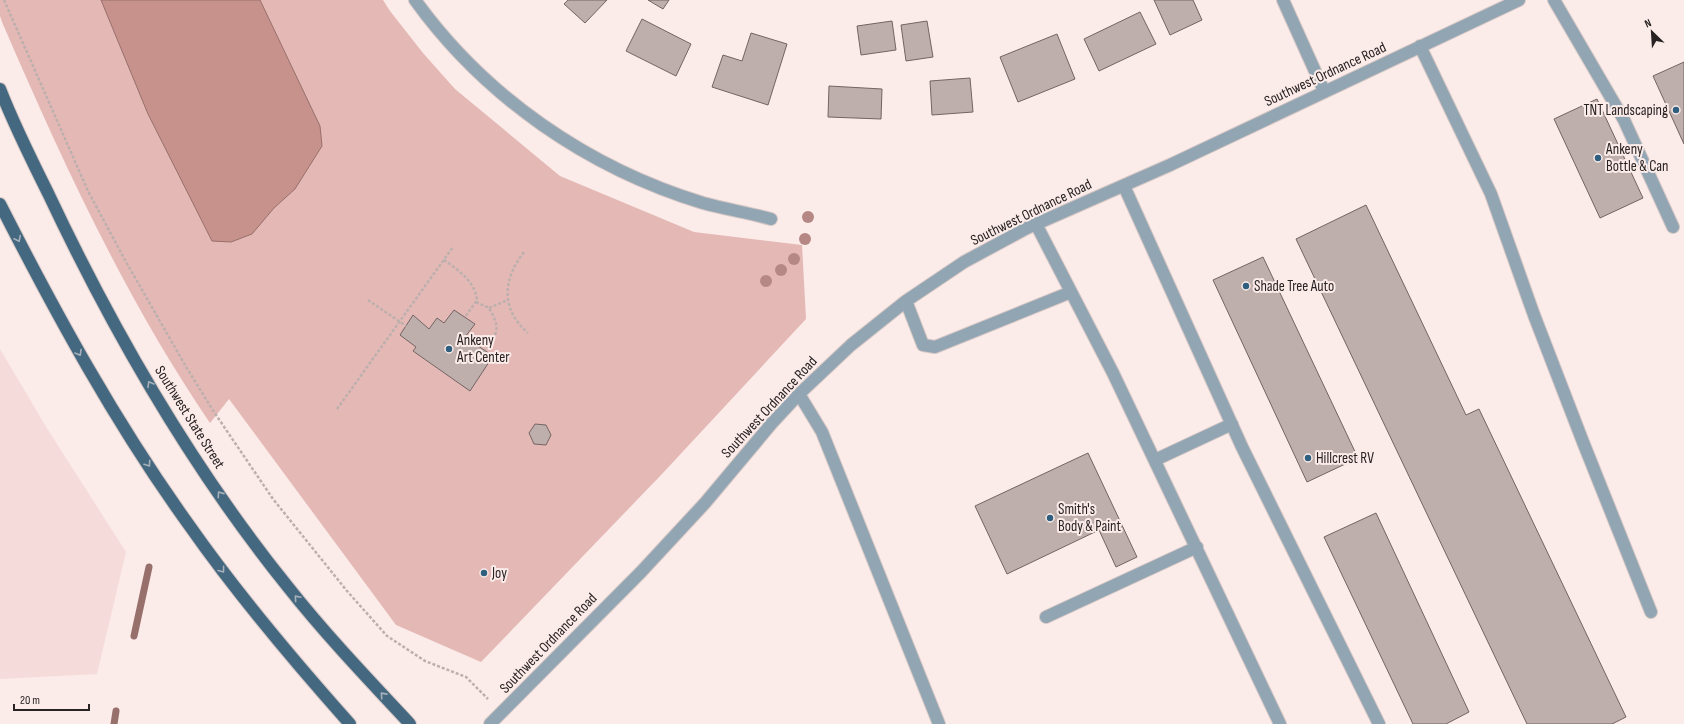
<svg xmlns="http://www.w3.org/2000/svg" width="1684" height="724" viewBox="0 0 1684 724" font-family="'Sofia Sans Condensed',sans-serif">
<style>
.built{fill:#f5dcda}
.green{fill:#e4b9b5}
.water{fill:#c7918c;stroke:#97706c}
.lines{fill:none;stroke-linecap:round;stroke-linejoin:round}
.stream{stroke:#97706c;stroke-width:7}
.building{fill:#beaeac;stroke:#736463}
.minor-casing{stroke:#d5c7c5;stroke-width:14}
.major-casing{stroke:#d5c7c5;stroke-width:14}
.path{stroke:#bcafad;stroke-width:2.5;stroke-dasharray:3 2;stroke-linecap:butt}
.minor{stroke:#91a5b3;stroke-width:12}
.major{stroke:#436880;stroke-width:12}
.tree{fill:#b68885}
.oneway{stroke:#a8b0ba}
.poi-dot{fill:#2f5f7e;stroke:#fbebe9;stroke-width:1.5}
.labels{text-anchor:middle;stroke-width:4;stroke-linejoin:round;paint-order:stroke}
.street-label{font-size:15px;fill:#282222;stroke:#fbebe9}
.poi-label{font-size:15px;fill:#282222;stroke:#fbebe9;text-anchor:start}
</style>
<rect width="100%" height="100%" fill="#fbebe9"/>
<path class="built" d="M0,349L48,430L126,552L97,674L0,679Z"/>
<path class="green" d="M0,0H383L390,11L423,53L455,89L560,176L694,232L802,245L806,319L662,474L481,662L396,625L229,399L210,423C125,298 62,161 2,22L0,16Z"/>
<path class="water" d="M101,0H260L320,126L322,146L295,189L274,208L252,234L231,242L212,241L148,114Z"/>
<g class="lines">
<path class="stream" d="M134,636L149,567
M114,724L116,711"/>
</g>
<path class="building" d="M568,0H607L585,23L564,4Z
M648,0H669L663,9Z
M1154,0H1193L1202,20L1170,35Z
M1140,12L1156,44L1099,71L1084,39Z
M642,19L691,44L676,76L626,51Z
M892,21L896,50L861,55L857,26Z
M927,21L933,57L906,61L901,25Z
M751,33L787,44L768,105L712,87L723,55L742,61Z
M1057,34L1075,79L1018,102L1000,57Z
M1684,62V144L1653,76Z
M970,78L973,112L932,115L930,81Z
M829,86L882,89L881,119L828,117Z
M1597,99L1643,198L1600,218L1554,119Z
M1366,205L1466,415L1479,409L1626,717L1612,724H1527L1296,239Z
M1263,257L1358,458L1307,482L1213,280Z
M454,310L475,324L465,337L493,356L470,391L413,351L416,347L400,335L413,315L429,329L437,318L444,323Z
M535,424L546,425L551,435L546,445L534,444L529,433Z
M1088,453L1137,557L1116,567L1099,530L1007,574L975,506Z
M1376,513L1469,712L1446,724H1413L1324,537Z"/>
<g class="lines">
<g class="minor-casing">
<path id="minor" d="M415,0C485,97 588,168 703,203C725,209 749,213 771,219
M1283,0L1324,91
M1554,0L1624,120L1673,227
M1420,46L1491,194L1534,315L1583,442L1651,612
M1124,186L1242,447L1379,724
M1036,224L1113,373L1280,724
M906,301L923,345L935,347L1071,292
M799,394L822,432L939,724
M1155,460L1232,424
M1046,617L1197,547
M490,724L641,572L705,503L772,423L799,394L851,345L906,301L964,262L1027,228L1170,165L1519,0"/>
</g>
<g class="major-casing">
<path id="major" d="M0,89C14,125 31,159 48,193C113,331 192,468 288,587C326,635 368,679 410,724
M0,204C56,314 116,424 189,525C238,595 293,660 350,724"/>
</g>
<path class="path" d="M4,0L88,191L125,260L185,365L212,409L273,499L347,591L387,636L425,661L466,677L488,699
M524,252C503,279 500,309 528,333
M444,260C458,270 475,281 477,300L465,317
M368,300L406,326
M476,302L489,308C501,329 498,332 485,350
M489,308L508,300
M337,409L453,247"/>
<use href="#minor" class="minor"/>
<use href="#major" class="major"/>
</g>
<g class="tree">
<circle cx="808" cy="217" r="6"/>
<circle cx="805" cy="239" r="6"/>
<circle cx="794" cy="259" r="6"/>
<circle cx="781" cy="270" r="6"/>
<circle cx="766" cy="281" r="6"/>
</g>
<defs><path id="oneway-chevron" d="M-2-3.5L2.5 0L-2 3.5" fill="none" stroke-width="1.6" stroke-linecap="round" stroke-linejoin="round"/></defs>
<g class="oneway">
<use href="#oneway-chevron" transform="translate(18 239) rotate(63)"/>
<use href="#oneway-chevron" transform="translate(79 353) rotate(60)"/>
<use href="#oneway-chevron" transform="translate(150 384) rotate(-120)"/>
<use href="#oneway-chevron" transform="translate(148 464) rotate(56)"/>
<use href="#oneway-chevron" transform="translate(220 494) rotate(-125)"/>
<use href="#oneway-chevron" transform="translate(222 570) rotate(53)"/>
<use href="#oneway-chevron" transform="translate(297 598) rotate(-131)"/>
<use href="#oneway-chevron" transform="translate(383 695) rotate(-132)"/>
</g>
<g class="poi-dot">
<circle cx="1676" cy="110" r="4"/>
<circle cx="1598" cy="158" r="4"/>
<circle cx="1246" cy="286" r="4"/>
<circle cx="449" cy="349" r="4"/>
<circle cx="1308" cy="458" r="4"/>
<circle cx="1050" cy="518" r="4"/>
<circle cx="484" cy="573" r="4"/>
</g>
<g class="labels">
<g class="street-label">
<text transform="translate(1325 74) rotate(-25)" y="5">Southwest Ordnance Road</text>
<text transform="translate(1031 212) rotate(-26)" y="5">Southwest Ordnance Road</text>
<text transform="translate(769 407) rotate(-47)" y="5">Southwest Ordnance Road</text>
<text transform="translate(190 417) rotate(58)" y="5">Southwest State Street</text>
<text transform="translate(548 643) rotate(-46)" y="5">Southwest Ordnance Road</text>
</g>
<g class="poi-label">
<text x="1668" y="115" text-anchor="end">TNT Landscaping</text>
<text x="1606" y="154">Ankeny<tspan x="1606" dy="17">Bottle &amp; Can</tspan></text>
<text x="1254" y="291">Shade Tree Auto</text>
<text x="457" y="345">Ankeny<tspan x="457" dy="17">Art Center</tspan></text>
<text x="1316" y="463">Hillcrest RV</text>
<text x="1058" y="514">Smith's<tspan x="1058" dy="17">Body &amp; Paint</tspan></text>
<text x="492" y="578">Joy</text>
</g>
</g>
<g transform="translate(1652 32) rotate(335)" stroke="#fbebe9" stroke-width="3" paint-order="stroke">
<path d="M0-3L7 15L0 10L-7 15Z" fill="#282222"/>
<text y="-6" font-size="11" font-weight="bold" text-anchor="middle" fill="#282222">N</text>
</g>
<path d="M14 704v6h75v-6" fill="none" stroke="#282222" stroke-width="2"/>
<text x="20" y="704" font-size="12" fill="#282222" stroke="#fbebe9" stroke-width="3" paint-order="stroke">20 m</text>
</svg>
